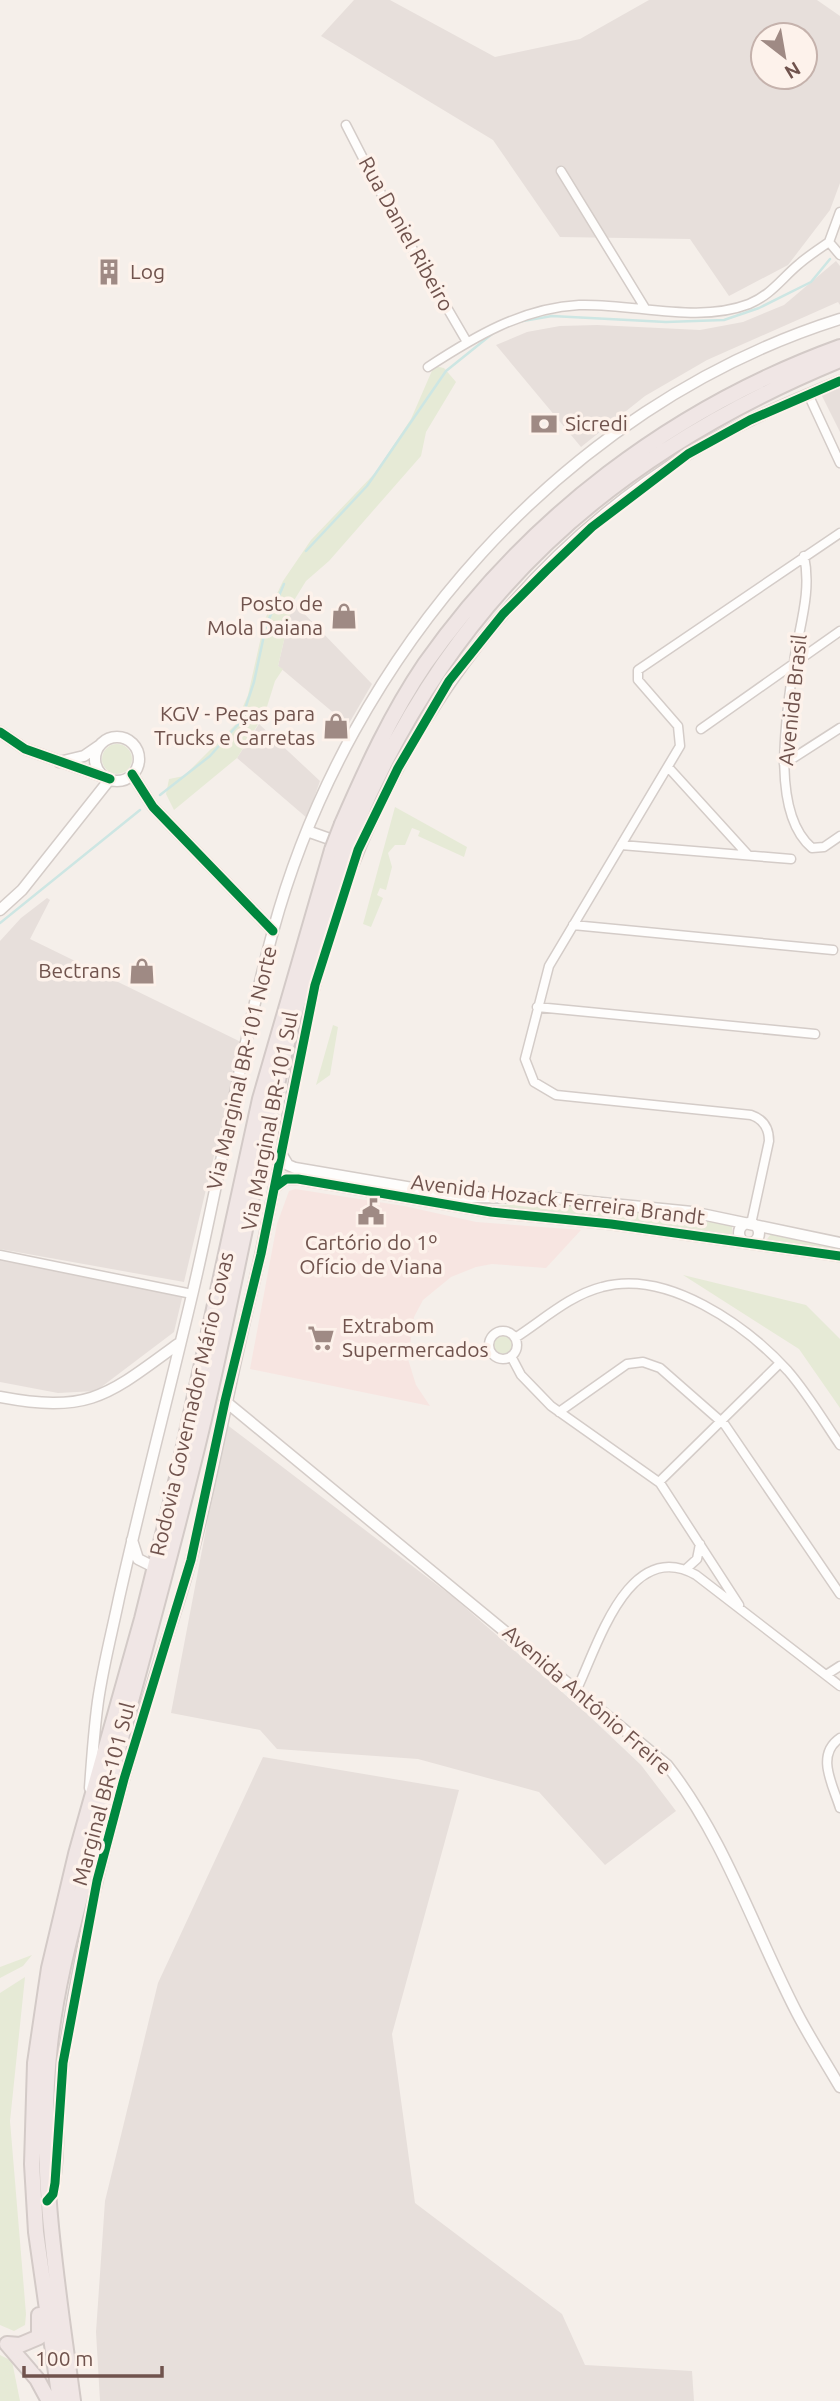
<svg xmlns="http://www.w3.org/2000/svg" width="840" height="2401" viewBox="0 0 840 2401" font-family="Ubuntu,sans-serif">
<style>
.commercial{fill:#f7e5e1}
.industrial{fill:#e7dfdb;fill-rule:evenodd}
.green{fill:#e6ead6}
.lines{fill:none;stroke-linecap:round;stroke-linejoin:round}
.stream{stroke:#cde6e3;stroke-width:2.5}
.minor-casing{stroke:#d4ccc8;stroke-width:11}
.tertiary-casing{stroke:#d4ccc8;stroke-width:13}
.motorway-casing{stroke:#d3cac7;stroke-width:18}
.minor{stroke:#fefdfc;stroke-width:8}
.tertiary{stroke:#fefdfc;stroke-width:10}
.motorway{stroke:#f0e6e5;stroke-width:14}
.motorway-bridge-casing{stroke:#d3cac7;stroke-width:18;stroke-linecap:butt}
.motorway-bridge{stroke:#f0e6e5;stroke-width:14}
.cycleway-casing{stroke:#fdf2eb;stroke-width:13}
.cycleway{stroke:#00873e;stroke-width:9}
.labels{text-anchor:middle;stroke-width:7;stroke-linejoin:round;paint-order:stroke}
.street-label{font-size:21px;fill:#70534d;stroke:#fdf2eb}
.poi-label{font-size:21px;fill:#70534d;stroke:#fdf2eb;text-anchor:start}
</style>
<rect width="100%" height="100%" fill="#f5efea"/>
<path class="commercial" d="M295,1189L404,1206L476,1222L581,1230L546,1268L492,1264L476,1267L451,1277L423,1300L414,1317L408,1359L416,1385L430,1406L250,1369L277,1224L289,1191Z"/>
<path class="industrial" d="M354,0H390L495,57L580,39L649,0H817L840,16V183L830,210L788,265L729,296L690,239L560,237L493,140L321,36ZM763,35H805V77H763Z
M836,261L840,266V305L838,302L707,360L645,396L581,447L496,345L527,332L560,326L597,325L700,330L743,322L784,305Z
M840,385V432L819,390Z
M293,602L372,684L348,725L278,666Z
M259,724L320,781L307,818L237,758Z
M47,898L50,900L30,939L241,1042L184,1282L0,1249V941L21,918Z
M0,1257L183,1294L174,1332L96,1391L58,1393L0,1382Z
M226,1424L453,1597L586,1713L641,1765L676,1811L605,1865L539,1792L418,1759L277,1749L260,1730L171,1713Z
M263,1757L459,1790L392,2034L415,2203L562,2314L585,2365L692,2371L694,2401H100L96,2332L105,2201L158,1983Z"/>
<path class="green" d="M434,366L444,368L456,382L426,432L421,456L329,561L306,581L293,602L278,666L283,669L275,681L265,713L237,758L174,810L166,794L169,779L184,776L235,725L248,695L265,619L283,581L311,540L375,473L411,419Z
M102 759a15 15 0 1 1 30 0a15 15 0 1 1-30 0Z
M395,807L467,847L464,857L418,836L420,831L412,828L405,845H395L388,853L392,867L386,890L380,888L377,895L383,898L371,927L363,924Z
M333,1025L338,1027L330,1075L316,1085Z
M535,1202L612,1209L611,1218L493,1206Z
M615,1210L732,1224V1235L614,1218Z
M771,1234L840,1248V1253L764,1243Z
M683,1275L806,1305L840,1339V1408L799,1349Z
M494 1345a9 9 0 1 1 18 0a9 9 0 1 1-18 0Z
M32,1955L23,1966L0,1978V1967Z
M25,1977L10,2121L26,2314L25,2325L14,2331L0,2325V1993Z
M0,2355L12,2361L20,2401H0Z"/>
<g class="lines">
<path class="stream" d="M517,322L552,316L666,322L724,320L759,308L811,282L830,259
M306,551L367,486L446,371L492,334
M160,795L210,756L241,721L254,682L266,626L284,584
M0,923L140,810"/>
<g class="minor-casing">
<path id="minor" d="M346,125L387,205L467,342
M561,171L645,308
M829,242L840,212
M829,242L840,255
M428,367C474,337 522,308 579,305C634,303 697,324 749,304C771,295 782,278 799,264C808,256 819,249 829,242
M808,394L840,463
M804,556C812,592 799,627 794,662C787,711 769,812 812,848L824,847L840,836
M701,729L840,631
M784,764L840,728
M668,767L748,855
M621,845L791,859
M573,925L833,950
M537,1007L815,1034
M751,1224L769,1141C769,1128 763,1119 751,1115L556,1095L534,1082L525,1059L549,966L680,746L678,726L638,680V670L840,533
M0,1255L192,1294
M489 1345a14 14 0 1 1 28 0a14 14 0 1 1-28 0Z
M515,1338C543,1320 570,1295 602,1287C667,1269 746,1325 788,1371C808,1394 823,1420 840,1445
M511,1356L521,1375L551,1406L660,1483L739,1605
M559,1412L627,1364L643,1362L660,1368L725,1425L840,1594
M659,1482L780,1363
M686,1569L697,1559L700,1544
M826,1675L840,1666
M577,1689C598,1645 629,1537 696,1575L840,1686
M840,1738C815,1755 833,1785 840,1808"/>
</g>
<g class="tertiary-casing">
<path id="tertiary" d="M0,732L25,749L110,779L22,890L0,910
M95 759a22 22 0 1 1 44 0a22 22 0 1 1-44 0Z
M59,762L84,756L100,745
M132,774L153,807L273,931
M307,831L341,843
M282,1155L288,1165L295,1168L465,1197L552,1198L692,1212L840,1243
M275,1187L286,1179H298L491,1212L611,1224L840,1256
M739 1233a10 10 0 1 1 20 0a10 10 0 1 1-20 0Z
M0,1397C90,1414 108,1395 178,1344
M225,1401L667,1765C725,1839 754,1930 797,2013C810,2038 826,2063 840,2087
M132,1540L138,1559L152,1566
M90,1788C92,1759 94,1730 98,1701C103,1666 112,1632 119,1598C142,1495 169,1393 193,1291C221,1171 241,1049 273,931C348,655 563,406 840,319
M52,2195C60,2162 57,2126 60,2091C65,2036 76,1981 87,1927C105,1842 129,1758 155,1675C167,1636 182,1596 192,1556C215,1468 230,1379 252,1291C277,1190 290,1086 315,985C368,769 499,571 690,453C737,424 789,402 840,381"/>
</g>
<g class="motorway-casing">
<path id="motorway" d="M342,824C366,769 391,714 425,664C528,518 672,408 840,347
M354,829C451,597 609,455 840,360
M7,2344L20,2345L39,2337V2315
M7,2344L37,2379L49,2401
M60,2401L36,2232L32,2164L35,2063L49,1968L76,1854L142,1619L177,1478L260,1099L332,850
M73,2401C57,2282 37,2165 50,2045C57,1979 76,1915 92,1850C128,1706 170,1564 204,1419C248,1231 277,1037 344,855"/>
</g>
<use href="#minor" class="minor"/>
<use href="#tertiary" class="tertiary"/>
<use href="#motorway" class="motorway"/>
<g class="motorway-bridge-casing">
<path id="motorway-bridge" d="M332,850L342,824
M344,855L354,829"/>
</g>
<use href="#motorway-bridge" class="motorway-bridge"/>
<g class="cycleway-casing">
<path id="cycleway" d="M0,732L25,749L110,779
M132,774L153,807L273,931
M275,1187L286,1179H298L491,1212L611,1224L840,1256
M47,2201L53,2194L55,2183L63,2063L97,1881L124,1779L191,1560L225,1401L261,1254L315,985L358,850L398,768L449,681L503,614L546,571L592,527L688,454L750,420L840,381"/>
</g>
<use href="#cycleway" class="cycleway"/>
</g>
<defs>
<g id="building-bare" transform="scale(2.1)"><path d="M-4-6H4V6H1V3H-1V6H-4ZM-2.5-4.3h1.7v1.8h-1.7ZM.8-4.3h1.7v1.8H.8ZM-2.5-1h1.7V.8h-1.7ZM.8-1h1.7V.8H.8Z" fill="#9f8a84" stroke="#fdf2eb" stroke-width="2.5" paint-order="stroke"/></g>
<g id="bank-bare" transform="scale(2.1)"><path d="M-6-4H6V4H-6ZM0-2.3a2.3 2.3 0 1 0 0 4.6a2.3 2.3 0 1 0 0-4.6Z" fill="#9f8a84" stroke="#fdf2eb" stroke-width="2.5" paint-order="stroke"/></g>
<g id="shop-bare" transform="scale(2.1)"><path d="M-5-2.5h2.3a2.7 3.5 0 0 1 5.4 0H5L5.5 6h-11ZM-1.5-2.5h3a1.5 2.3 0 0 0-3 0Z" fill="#9f8a84" stroke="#fdf2eb" stroke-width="2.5" paint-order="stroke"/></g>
<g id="civic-bare" transform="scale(2.1)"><path d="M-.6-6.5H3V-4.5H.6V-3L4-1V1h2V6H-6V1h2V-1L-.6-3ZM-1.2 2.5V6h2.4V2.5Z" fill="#9f8a84" stroke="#fdf2eb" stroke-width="2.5" paint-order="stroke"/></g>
<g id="supermarket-bare" transform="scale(2.1)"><path d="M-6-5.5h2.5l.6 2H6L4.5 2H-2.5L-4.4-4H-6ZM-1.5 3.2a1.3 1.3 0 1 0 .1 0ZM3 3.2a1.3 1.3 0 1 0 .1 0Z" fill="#9f8a84" stroke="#fdf2eb" stroke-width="2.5" paint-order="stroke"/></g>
</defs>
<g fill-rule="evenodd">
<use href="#building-bare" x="109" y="272"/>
<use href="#bank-bare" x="544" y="424"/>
<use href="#shop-bare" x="344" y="616"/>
<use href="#shop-bare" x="336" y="726"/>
<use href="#shop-bare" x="142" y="971"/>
<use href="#civic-bare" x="371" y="1212"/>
<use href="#supermarket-bare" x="321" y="1338"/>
</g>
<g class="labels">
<g class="street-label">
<text transform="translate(406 234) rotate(61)" y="7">Rua Daniel Ribeiro</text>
<text transform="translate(793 700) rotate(-84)" y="7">Avenida Brasil</text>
<text transform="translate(242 1068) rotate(-77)" y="7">Via Marginal BR-101 Norte</text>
<text transform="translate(270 1121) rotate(-79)" y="7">Via Marginal BR-101 Sul</text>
<text transform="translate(558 1200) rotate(7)" y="7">Avenida Hozack Ferreira Brandt</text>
<text transform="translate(192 1404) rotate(-77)" y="7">Rodovia Governador Mário Covas</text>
<text transform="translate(587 1700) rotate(41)" y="7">Avenida Antônio Freire</text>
<text transform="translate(104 1794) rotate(-75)" y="7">Marginal BR-101 Sul</text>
</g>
<g class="poi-label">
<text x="130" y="279">Log</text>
<text x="565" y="431">Sicredi</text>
<text x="323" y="611" text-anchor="end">Posto de<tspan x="323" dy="24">Mola Daiana</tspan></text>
<text x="315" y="721" text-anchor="end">KGV - Peças para<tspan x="315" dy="24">Trucks e Carretas</tspan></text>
<text x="121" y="978" text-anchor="end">Bectrans</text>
<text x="371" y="1250" text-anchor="middle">Cartório do 1º<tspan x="371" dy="24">Ofício de Viana</tspan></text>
<text x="342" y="1333">Extrabom<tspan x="342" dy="24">Supermercados</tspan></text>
</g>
</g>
<g transform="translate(784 56) rotate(149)"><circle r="33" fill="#fdf2eb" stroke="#c5b2ac" stroke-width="2"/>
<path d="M0-5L12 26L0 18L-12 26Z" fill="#9f8a84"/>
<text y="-10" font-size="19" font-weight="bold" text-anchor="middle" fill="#70534d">N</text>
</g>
<path d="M24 2366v10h138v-10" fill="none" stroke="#70534d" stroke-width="3.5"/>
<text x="35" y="2366" font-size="21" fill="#70534d" stroke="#fdf2eb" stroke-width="5" paint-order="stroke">100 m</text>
</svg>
